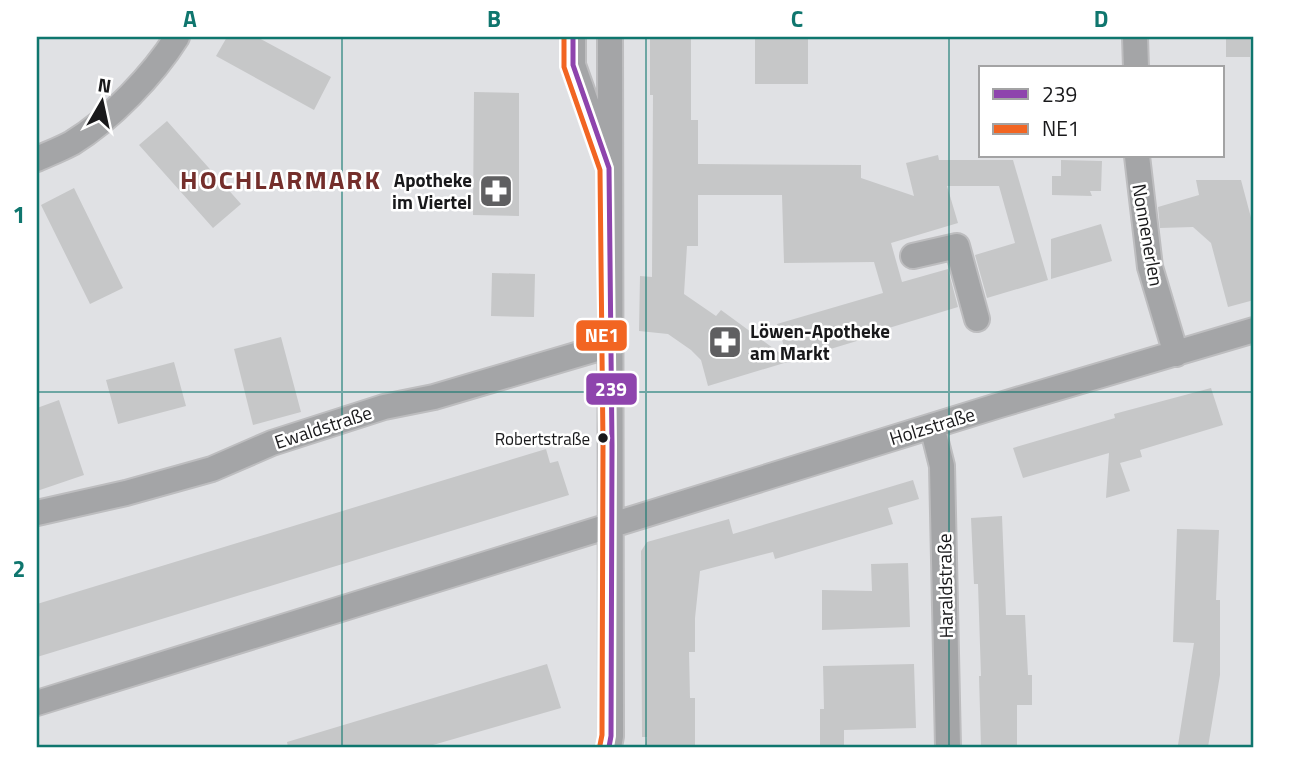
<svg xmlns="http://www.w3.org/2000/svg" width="1291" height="784" viewBox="0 0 1291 784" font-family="'Titillium Web',sans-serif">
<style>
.building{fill:#c6c7c8;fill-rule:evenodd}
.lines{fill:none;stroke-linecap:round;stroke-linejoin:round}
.minor-casing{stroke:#bdbdbf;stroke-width:28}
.minor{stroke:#a4a5a7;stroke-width:24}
.bus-1-casing{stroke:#fff;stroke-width:10}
.bus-2-casing{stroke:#fff;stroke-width:10}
.bus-1{stroke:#8e44ad;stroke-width:5}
.bus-2{stroke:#f26522;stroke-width:5}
.grid{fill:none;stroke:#0f766e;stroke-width:2;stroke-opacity:0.55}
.bus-dot{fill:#19191b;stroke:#fff;stroke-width:2.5}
.labels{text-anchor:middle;stroke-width:5;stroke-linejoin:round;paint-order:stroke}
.bus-label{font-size:17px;fill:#19191b;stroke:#fff;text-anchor:end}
.poi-label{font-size:19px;font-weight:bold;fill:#19191b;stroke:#fff;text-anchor:end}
.street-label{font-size:19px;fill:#19191b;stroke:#fff}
.district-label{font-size:26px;font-weight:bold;letter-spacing:2px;fill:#742e2b;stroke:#fff}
.line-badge{stroke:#fff;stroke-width:2.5}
.badge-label{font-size:19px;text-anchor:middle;font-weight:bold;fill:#fff}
.neatline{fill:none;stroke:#0f766e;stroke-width:2.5}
.grid-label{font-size:23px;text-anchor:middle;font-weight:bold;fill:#0f766e}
</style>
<rect width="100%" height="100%" fill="#e0e1e4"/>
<path class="building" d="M227,37H257L331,77L314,110L216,56Z
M650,37H691V120H698V164L861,165V178L914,196L906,163L938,155L939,160H1013L1048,280L987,298L975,255L1015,243L999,186H947L958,223L891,243L902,282L948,269L958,307L869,334L870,337L708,386L701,360L691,350L668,334L639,331L640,276L652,277L653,95H650ZM698,195H782L784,263L874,262L883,293L777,324L788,359L721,310L716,316L684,294L687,246H698Z
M755,37H808V84H755Z
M1226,37H1250V57H1226Z
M474,92L519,93V216L473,215Z
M167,121L241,204L213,228L139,145Z
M1061,160L1102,161L1101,191H1090L1092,196L1052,195V176H1061Z
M1196,180H1241L1254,229V300L1228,307L1211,243L1193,227L1160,228L1158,207L1199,195Z
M74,188L123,288L90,304L41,205Z
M1101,224L1112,261L1051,279V239Z
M492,273L535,274L534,317L491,316Z
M281,337L301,412L253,425L234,349Z
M174,362L186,406L118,424L106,380Z
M1211,388L1223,425L1140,450L1142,457L1120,463L1130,491L1106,498L1109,453L1023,478L1013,448L1115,418L1114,414Z
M59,400L84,475L37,491V408Z
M546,449L550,463L558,461L569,495L37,657V604Z
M913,480L919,499L888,508L893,524L775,559L773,552L700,571L695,618V652H689L690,698H695V747H645L647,737H642L641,551L647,542L729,519L733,534Z
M1002,516L1006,615H1025L1028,675H1032V705H1017V747H981L979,676H981L978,584H974L971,518Z
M1177,529L1219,530L1216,600H1220V675L1208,747L1178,745L1194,643L1173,642Z
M908,563L910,627L822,630V590L872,591L871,564Z
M547,664L561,708L426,747H288L287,742Z
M914,664L916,728L844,730V747H820V709H824L823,666Z"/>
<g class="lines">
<g class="minor-casing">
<path id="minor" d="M573,37V65L603,150
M1135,37L1136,68
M1137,156L1150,267L1176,354
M37,159C48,154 61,149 72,143C111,119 153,75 177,37
M913,256L957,246L977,319
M932,426L942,466L948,747
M37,513L126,493L212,469L272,443L384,407L434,397L610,345
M37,703L1000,405L1254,330
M609,747L611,736L610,37"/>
</g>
<use href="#minor" class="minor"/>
<g class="bus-1-casing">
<path id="bus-1" d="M573,37V65L609,168L612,445L611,736L609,747"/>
</g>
<g class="bus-2-casing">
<path id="bus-2" d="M564,37V67L600,170L603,445L602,735L600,745"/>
</g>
<use href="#bus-1" class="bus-1"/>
<use href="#bus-2" class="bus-2"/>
</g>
<path class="grid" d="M342,37V747M646,37V747M949,37V747M37,392H1254"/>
<defs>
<g id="pharmacy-square" transform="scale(1.75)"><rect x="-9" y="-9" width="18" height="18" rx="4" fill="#5f5f61" stroke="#fff"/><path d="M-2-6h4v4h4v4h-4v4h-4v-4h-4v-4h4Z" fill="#fff"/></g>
</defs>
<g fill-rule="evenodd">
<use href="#pharmacy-square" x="496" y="191"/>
<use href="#pharmacy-square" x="725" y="342"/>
</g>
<circle class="bus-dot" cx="603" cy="438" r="6"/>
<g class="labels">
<g class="bus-label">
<text x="590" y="445">Robertstraße</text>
</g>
<g class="poi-label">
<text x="472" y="187">Apotheke<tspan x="472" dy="22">im Viertel</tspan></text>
<text x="750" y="338" text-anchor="start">Löwen-Apotheke<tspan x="750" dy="22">am Markt</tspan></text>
</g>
<g class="street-label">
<text transform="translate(1148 235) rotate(80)" y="7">Nonnenerlen</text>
<text transform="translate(932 426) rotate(-17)" y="7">Holzstraße</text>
<text transform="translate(323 427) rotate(-18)" y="7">Ewaldstraße</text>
<text transform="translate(945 586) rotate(-91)" y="7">Haraldstraße</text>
</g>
<g class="district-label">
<text x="281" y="189">HOCHLARMARK</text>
</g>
</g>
<g class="line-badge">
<rect x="575" y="319" width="53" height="33" rx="7" fill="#f26522"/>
<rect x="585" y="372" width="53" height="34" rx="7" fill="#8e44ad"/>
</g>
<g class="badge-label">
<text x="602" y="342">NE1</text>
<text x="611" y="396">239</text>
</g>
<rect width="1291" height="784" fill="none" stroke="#ffffff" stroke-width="77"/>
<rect x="979" y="66" width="245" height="91" fill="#ffffff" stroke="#a3a3a4" stroke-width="2"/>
<rect x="993" y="89" width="35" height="10" fill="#8e44ad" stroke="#a3a3a4" stroke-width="2"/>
<text x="1042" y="102" font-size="21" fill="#19191b">239</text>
<rect x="993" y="124" width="35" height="10" fill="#f26522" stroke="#a3a3a4" stroke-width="2"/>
<text x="1042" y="136" font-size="21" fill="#19191b">NE1</text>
<g transform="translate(102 102) rotate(9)" stroke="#ffffff" stroke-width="5" paint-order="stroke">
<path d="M0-5L12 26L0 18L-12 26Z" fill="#19191b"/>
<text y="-10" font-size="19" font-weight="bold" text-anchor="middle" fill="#19191b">N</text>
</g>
<rect x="38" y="38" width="1214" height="708" class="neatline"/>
<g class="grid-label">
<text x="190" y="27">A</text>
<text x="494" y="27">B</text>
<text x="797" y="27">C</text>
<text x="1101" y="27">D</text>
<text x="19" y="223">1</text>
<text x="19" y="577">2</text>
</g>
</svg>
